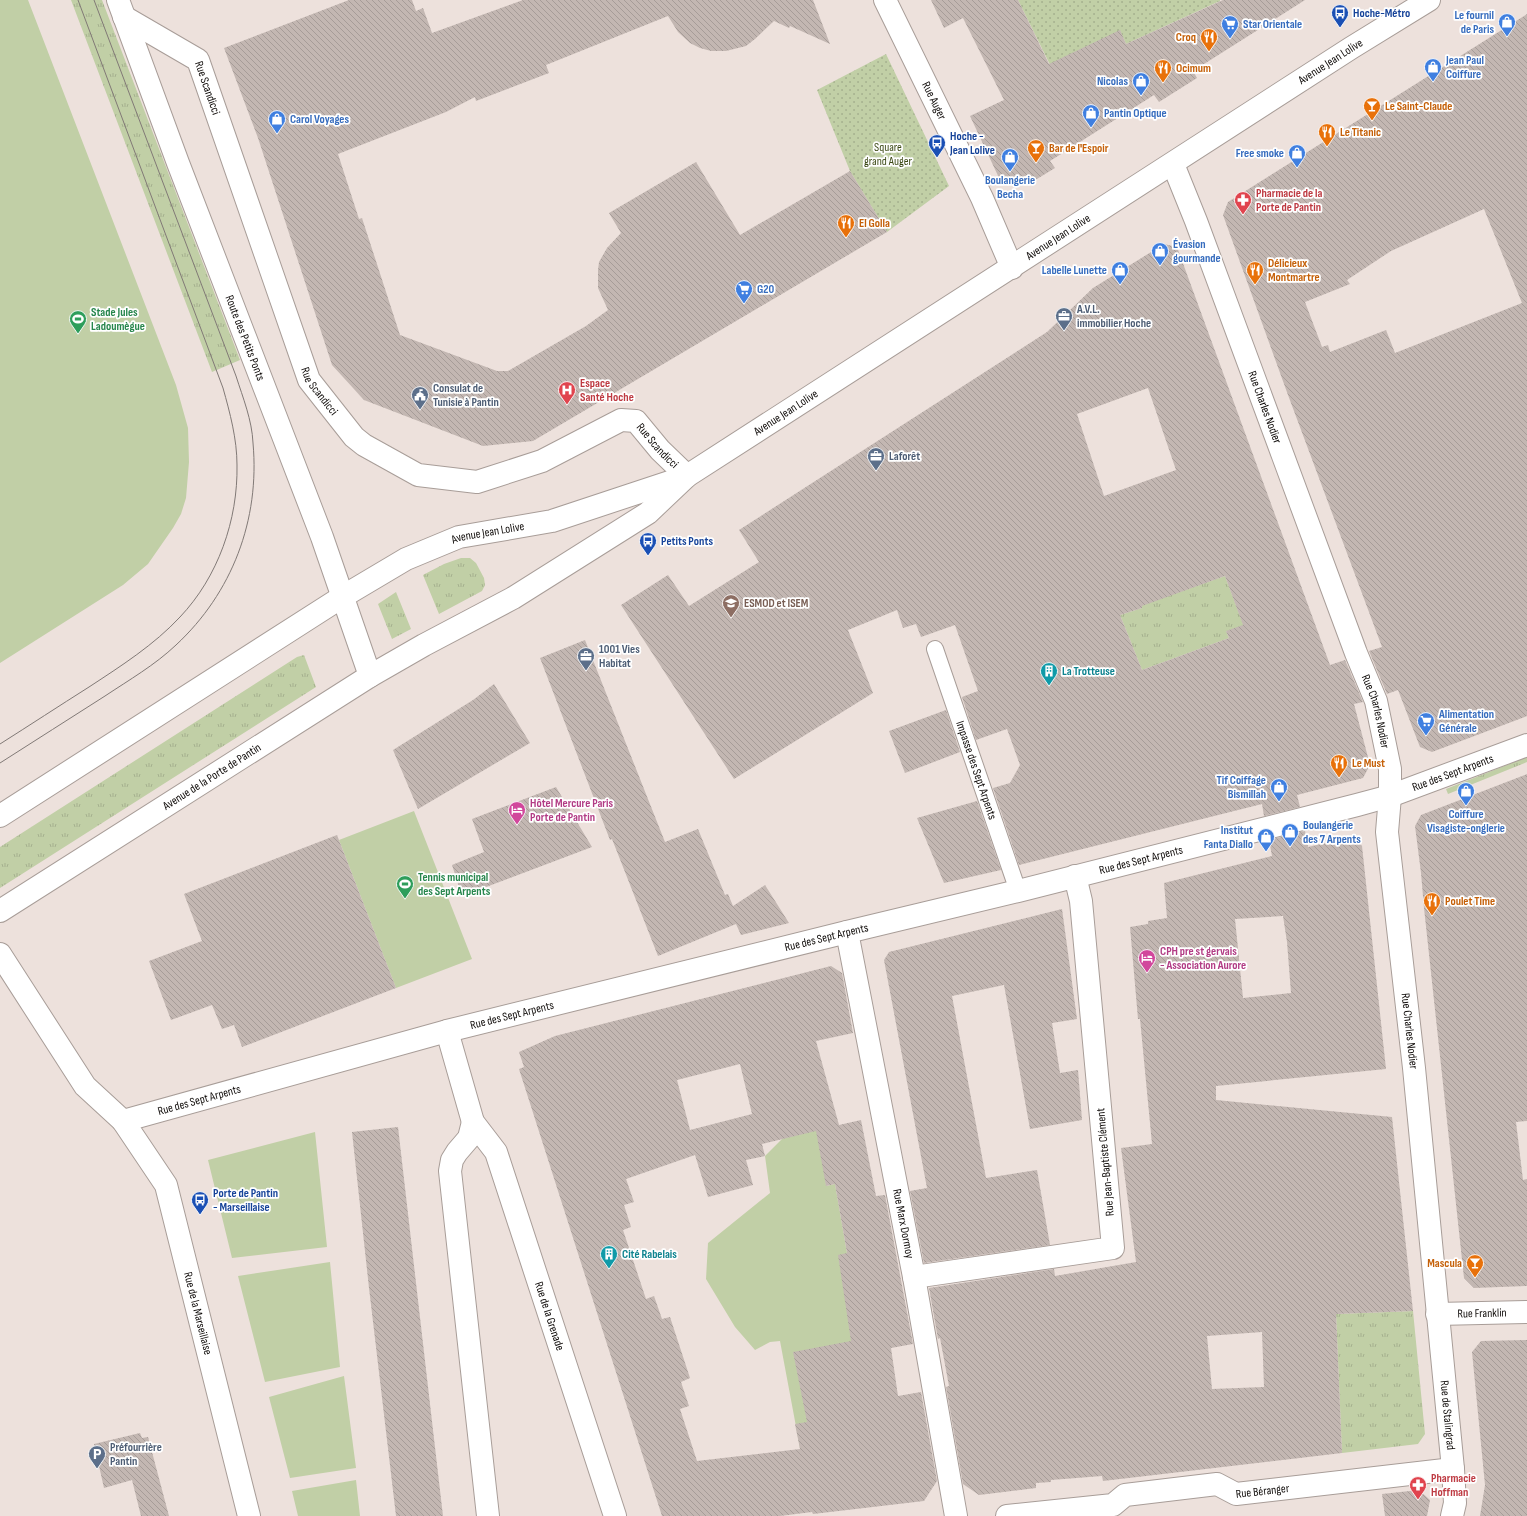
<svg xmlns="http://www.w3.org/2000/svg" width="1527" height="1516" viewBox="0 0 1527 1516" font-family="'Sofia Sans Condensed',sans-serif">
<style>
.grass{fill:url(#grass-tufts)}
.park{fill:url(#park-dots)}
.garden{fill:#c1cfa6}
.building{fill:url(#building-back-hatch);fill-rule:evenodd}
.lines{fill:none;stroke-linecap:round;stroke-linejoin:round}
.service-casing{stroke:#a89d98;stroke-width:18}
.minor-casing{stroke:#a89d98;stroke-width:24}
.primary-casing{stroke:#a89d98;stroke-width:24}
.service{stroke:#fff;stroke-width:16}
.minor{stroke:#fff;stroke-width:22}
.primary{stroke:#fff;stroke-width:22}
.tram{stroke:#817976;stroke-width:1}
.labels{text-anchor:middle;stroke-width:3.5;stroke-linejoin:round;paint-order:stroke}
.transit-label{font-size:12px;font-weight:bold;fill:#164399;stroke:#fff;text-anchor:start}
.shop-label{font-size:12px;font-weight:bold;fill:#366cbe;stroke:#fff;text-anchor:start}
.food-label{font-size:12px;font-weight:bold;fill:#c56008;stroke:#fff;text-anchor:start}
.street-label{font-size:12px;fill:#0f0b09;stroke:#fff}
.park-label{font-size:12px;fill:#3b4814;stroke:#fff}
.health-label{font-size:12px;font-weight:bold;fill:#be3a42;stroke:#fff;text-anchor:start}
.service-label{font-size:12px;font-weight:bold;fill:#4e5e75;stroke:#fff;text-anchor:start}
.leisure-label{font-size:12px;font-weight:bold;fill:#27864d;stroke:#fff;text-anchor:start}
.education-label{font-size:12px;font-weight:bold;fill:#785e54;stroke:#fff;text-anchor:start}
.culture-label{font-size:12px;font-weight:bold;fill:#0d838f;stroke:#fff;text-anchor:start}
.hotel-label{font-size:12px;font-weight:bold;fill:#b23c85;stroke:#fff;text-anchor:start}
</style>
<defs>
<pattern id="grass-tufts" width="24" height="20" patternUnits="userSpaceOnUse"><rect width="24" height="20" fill="#c1cfa6"/><path d="M3 7l-1-3M5 7V3M7 7l1-3M15 17l-1-3M17 17v-4M19 17l1-3" fill="none" stroke="#a5b08e"/></pattern>
<pattern id="park-dots" width="8" height="8" patternUnits="userSpaceOnUse"><rect width="8" height="8" fill="#c1cfa6"/><path d="M2 2h.1M6 6h.1" fill="none" stroke="#a5b08e" stroke-width="1.8" stroke-linecap="round"/></pattern>
<pattern id="building-back-hatch" width="6" height="6" patternUnits="userSpaceOnUse"><rect width="6" height="6" fill="#c3b7b2"/><path d="M-1 5l2 2M0 0l6 6M5-1l2 2" fill="none" stroke="#a69c98"/></pattern>
</defs>
<rect width="100%" height="100%" fill="#ede1dc"/>
<path class="grass" d="M71,0H102L240,360L212,372Z
M461,558H470L476,563L484,578L485,585L482,591L439,614L423,575L444,564Z
M1225,576L1246,632L1226,631L1229,638L1142,670L1120,615L1142,608V605Z
M396,592L411,629L392,639L378,604Z
M304,655L316,687L0,888V847L297,657Z
M1527,757V762L1448,794L1446,789Z
M1413,1311L1425,1434L1418,1444L1342,1453L1336,1314Z"/>
<path class="park" d="M1018,0H1220V1L1126,44L1120,31L1056,77Z
M886,54L949,186L887,232L850,171L817,90Z"/>
<path class="garden" d="M0,0H28L176,385L188,428L189,462L186,498L181,514L173,528L148,564L123,585L0,663Z
M414,811L472,959L396,988L339,840Z
M822,1128L826,1186L835,1184L847,1253L870,1439L812,1512L780,1341L770,1342L755,1350L735,1327L706,1279L708,1243L770,1193L765,1156L782,1139Z
M315,1132L327,1247L232,1258L208,1160Z
M330,1262L340,1367L265,1382L238,1276Z
M344,1376L356,1468L290,1478L269,1397Z
M356,1480L360,1516H298L292,1491Z"/>
<path class="building" d="M349,0H412L416,11L423,8L432,33L523,0H813L830,44L790,26L789,28L774,21L755,39L746,46L726,51H711L700,48L690,43L678,32L668,16L546,65L549,73L476,101L475,97L446,112L338,154L359,219L362,218L400,335L497,371H508L586,326L608,310L598,288V270L599,262L607,248L621,233L609,213L696,162L740,235L850,171L887,232L533,441L483,446L364,400L332,365L258,138L224,48Z
M931,0H1018L1049,64L1120,30L1126,44L1223,0H1305L1193,71L1197,78L1159,102L1154,95L1050,161L1055,168L1032,182L1027,175L1014,184L1000,180L970,116L1004,100L963,18L944,28Z
M1527,14V716L1432,752L1420,747L1398,690L1387,694L1369,651L1382,647L1288,395L1223,215L1228,202ZM1484,209L1522,303L1395,353L1386,330L1330,352L1328,345L1322,347L1305,302L1350,284L1347,280L1391,251Z
M1164,244L1177,247L1330,665L1345,660L1363,702L1354,704L1370,765L1363,778L1297,795L1300,807L1264,816L1262,804L1019,865L993,788L1010,783L1020,765L1007,729L976,740L962,697L978,691L955,625L921,637L916,624L903,628L897,610L848,630L873,693L734,779L621,605L668,575L689,606L759,562L739,530L1047,332L1093,288ZM1148,388L1176,470L1104,496L1077,414ZM1225,576L1243,625L1226,631L1229,638L1142,670L1120,615L1142,608V606Z
M585,640L665,842L698,829L725,895L728,894L733,906L765,885L789,923L741,935L736,924L658,956L612,839L610,840L540,658Z
M494,684L530,743L418,809L393,750L473,700Z
M946,710L960,752L905,773L889,731Z
M1527,774V1121L1516,1122L1523,1180L1527,1179V1286L1474,1288L1464,1278L1424,908L1421,873L1415,826L1421,815Z
M556,787L592,847L462,896L452,865L484,852L472,819Z
M977,801L1001,870L944,883L917,818Z
M1305,831L1308,847L1351,837L1362,846L1386,1069L1216,1086V1100L1392,1117L1413,1311L1336,1314L1342,1453L1103,1481L1102,1476L1051,1480V1482L1036,1483V1488L979,1495L963,1484L946,1387L949,1386L940,1338L938,1339L929,1288L1054,1269L1055,1276L1136,1262L1121,1148L1152,1144L1140,1019H1138L1130,927L1148,924V921L1167,918L1164,883L1272,856L1269,840ZM1283,916L1287,942L1291,993L1243,998L1235,919ZM1262,1332L1264,1387L1212,1389L1207,1336Z
M337,835L396,988L242,1047L234,1025L222,1029L212,1005L171,1020L149,961L202,941L184,894Z
M1062,909L1077,1019L1052,1023L1060,1073L1078,1070L1082,1120L1030,1129L1004,985L952,996L986,1178L1037,1170L1050,1245L924,1263L910,1191L927,1188L884,960L889,952Z
M831,966L842,973L853,1033L816,1041L839,1125L861,1120L876,1196L885,1195L913,1344L891,1348L898,1396L921,1392L937,1481L924,1501L813,1514L812,1512L780,1516H662L519,1069L524,1067L519,1052L555,1036ZM740,1064L752,1114L690,1130L677,1080ZM816,1131L826,1186L835,1184L847,1253L838,1255L851,1341L793,1352L807,1422L795,1424L800,1449L697,1461L680,1409L689,1406L681,1382L690,1378L670,1317L662,1319L654,1296L646,1299L623,1230L631,1227L624,1205L634,1202L626,1179L695,1155L708,1197L753,1185L746,1160L765,1156L762,1144Z
M398,1127L433,1430L443,1516H396L369,1288L352,1132Z
M1527,1340V1516H1480L1485,1485L1472,1352L1481,1341Z
M140,1433L142,1438L148,1437L169,1516H141L132,1480L104,1488L94,1444Z
M1419,1490L1430,1500L1427,1516H1385L1382,1494Z"/>
<g class="lines">
<g class="service-casing">
<g id="service">
<path id="s1" d="M935,649L1018,891"/>
</g>
</g>
<g class="minor-casing">
<g id="minor">
<path id="s2" d="M885,0L982,198L1012,268"/>
<path id="s3" d="M124,17L198,60L309,380L354,437L364,445L418,475L477,482L542,461L621,420L636,421L660,450L687,476"/>
<path id="s4" d="M1173,164L1196,221L1356,653L1376,701L1390,769V796L1387,832L1414,1068L1453,1469L1455,1503L1452,1516"/>
<path id="s5" d="M847,932L914,1277L956,1516"/>
<path id="s6" d="M0,954L85,1086L123,1121L166,1185L249,1516"/>
<path id="s7" d="M447,1031L473,1122L496,1152L615,1516"/>
<path id="s8" d="M123,1121L447,1031L847,932L1018,891L1357,805L1390,796L1527,745"/>
<path d="M473,1122L469,1138L457,1152L452,1160L450,1171L488,1516"/>
<path d="M914,1277L1113,1248L1081,901L1075,876"/>
<path id="s9" d="M1437,1314L1527,1312"/>
<path id="s10" d="M1007,1516L1113,1505L1125,1495L1217,1484L1236,1494L1453,1469"/>
</g>
</g>
<g class="primary-casing">
<g id="primary">
<path id="s11" d="M118,0L178,163L322,537L370,676"/>
<path id="s12" d="M0,816L342,597L406,559L459,537L552,521L682,478"/>
<path id="s13" d="M0,911L370,676L424,645L513,598L648,513L687,476L1351,48L1429,0"/>
</g>
</g>
<use href="#service" class="service"/>
<use href="#minor" class="minor"/>
<use href="#primary" class="primary"/>
<path class="tram" d="M0,744C30,725 59,706 89,687C121,666 154,645 180,617C218,577 238,520 237,465C237,439 230,413 223,388L78,0
M0,763C35,741 70,718 105,696C129,680 155,665 176,645C232,593 260,520 253,443C252,420 243,398 236,376L94,0"/>
</g>
<defs>
<g id="bus-pin" transform="scale(0.9)"><path d="M0 17L-7.5 6A9.5 9.5 0 1 1 7.5 6Z" fill="#1a4fb4" stroke="#fff"/><path d="M-5-6H5V4H4V6H2V4H-2V6H-4V4H-5ZM-3.5-4V0h7V-4ZM-3.5 1.2v1.5H-2V1.2ZM2 1.2v1.5H3.5V1.2Z" fill="#fff"/></g>
<g id="shop-pin" transform="scale(0.9)"><path d="M0 17L-7.5 6A9.5 9.5 0 1 1 7.5 6Z" fill="#3f7fe0" stroke="#fff"/><path d="M-5-2.5h2.3a2.7 3.5 0 0 1 5.4 0H5L5.5 6h-11ZM-1.5-2.5h3a1.5 2.3 0 0 0-3 0Z" fill="#fff"/></g>
<g id="supermarket-pin" transform="scale(0.9)"><path d="M0 17L-7.5 6A9.5 9.5 0 1 1 7.5 6Z" fill="#3f7fe0" stroke="#fff"/><path d="M-6-5.5h2.5l.6 2H6L4.5 2H-2.5L-4.4-4H-6ZM-1.5 3.2a1.3 1.3 0 1 0 .1 0ZM3 3.2a1.3 1.3 0 1 0 .1 0Z" fill="#fff"/></g>
<g id="restaurant-pin" transform="scale(0.9)"><path d="M0 17L-7.5 6A9.5 9.5 0 1 1 7.5 6Z" fill="#e8710a" stroke="#fff"/><path d="M-5-6h1v4h1v-4h1v4h1v-4h1v5L-1.5 .5V6h-2V.5L-5-1ZM5-6V6H3V1.5H1.5Q1.5-4 5-6Z" fill="#fff"/></g>
<g id="bar-pin" transform="scale(0.9)"><path d="M0 17L-7.5 6A9.5 9.5 0 1 1 7.5 6Z" fill="#e8710a" stroke="#fff"/><path d="M-6-5H6L.8 .8V4.5H3.5V6h-7V4.5H-.8V.8Z" fill="#fff"/></g>
<g id="pharmacy-pin" transform="scale(0.9)"><path d="M0 17L-7.5 6A9.5 9.5 0 1 1 7.5 6Z" fill="#e0444e" stroke="#fff"/><path d="M-2-6h4v4h4v4h-4v4h-4v-4h-4v-4h4Z" fill="#fff"/></g>
<g id="office-pin" transform="scale(0.9)"><path d="M0 17L-7.5 6A9.5 9.5 0 1 1 7.5 6Z" fill="#5c6f8a" stroke="#fff"/><path d="M-6-3h4V-5.5h4V-3h4V5H-6ZM-1-4.5V-3h2v-1.5ZM-6 0V1H6V0Z" fill="#fff"/></g>
<g id="stadium-pin" transform="scale(0.9)"><path d="M0 17L-7.5 6A9.5 9.5 0 1 1 7.5 6Z" fill="#2e9e5b" stroke="#fff"/><path d="M0-5a6.5 5 0 1 0 0 10a6.5 5 0 1 0 0-10ZM-3.5-1.8h7v3.6h-7Z" fill="#fff"/></g>
<g id="hospital-pin" transform="scale(0.9)"><path d="M0 17L-7.5 6A9.5 9.5 0 1 1 7.5 6Z" fill="#e0444e" stroke="#fff"/><path d="M-5-5h3v3.5h4V-5h3V5h-3V1.5h-4V5h-3Z" fill="#fff"/></g>
<g id="civic-pin" transform="scale(0.9)"><path d="M0 17L-7.5 6A9.5 9.5 0 1 1 7.5 6Z" fill="#5c6f8a" stroke="#fff"/><path d="M-.6-6.5H3V-4.5H.6V-3L4-1V1h2V6H-6V1h2V-1L-.6-3ZM-1.2 2.5V6h2.4V2.5Z" fill="#fff"/></g>
<g id="university-pin" transform="scale(0.9)"><path d="M0 17L-7.5 6A9.5 9.5 0 1 1 7.5 6Z" fill="#8d6e63" stroke="#fff"/><path d="M0-5L7-2L0 1L-7-2ZM-4 1L0 2.5L4 1V4Q0 6-4 4Z" fill="#fff"/></g>
<g id="building-pin" transform="scale(0.9)"><path d="M0 17L-7.5 6A9.5 9.5 0 1 1 7.5 6Z" fill="#0f9aa8" stroke="#fff"/><path d="M-4-6H4V6H1V3H-1V6H-4ZM-2.5-4.3h1.7v1.8h-1.7ZM.8-4.3h1.7v1.8H.8ZM-2.5-1h1.7V.8h-1.7ZM.8-1h1.7V.8H.8Z" fill="#fff"/></g>
<g id="hotel-pin" transform="scale(0.9)"><path d="M0 17L-7.5 6A9.5 9.5 0 1 1 7.5 6Z" fill="#d1479c" stroke="#fff"/><path d="M-6-4.5h1.5V1H6V5H4.5V3h-9V5H-6ZM-4 0a1.8 1.8 0 1 1 3.6 0ZM.5 0V-2.5h3Q6-2.5 6 0Z" fill="#fff"/></g>
<g id="parking-pin" transform="scale(0.9)"><path d="M0 17L-7.5 6A9.5 9.5 0 1 1 7.5 6Z" fill="#5c6f8a" stroke="#fff"/><path d="M-3.5-5.5H1a3.5 3.5 0 0 1 0 7H-1V5.5H-3.5ZM-1-3.4V-.6H.8a1.4 1.4 0 0 0 0-2.8Z" fill="#fff"/></g>
</defs>
<g fill-rule="evenodd">
<use href="#bus-pin" x="1340" y="13"/>
<use href="#shop-pin" x="1507" y="22"/>
<use href="#supermarket-pin" x="1230" y="24"/>
<use href="#restaurant-pin" x="1209" y="37"/>
<use href="#shop-pin" x="1433" y="67"/>
<use href="#restaurant-pin" x="1163" y="68"/>
<use href="#shop-pin" x="1141" y="81"/>
<use href="#bar-pin" x="1372" y="106"/>
<use href="#shop-pin" x="1091" y="113"/>
<use href="#shop-pin" x="277" y="119"/>
<use href="#restaurant-pin" x="1327" y="132"/>
<use href="#bus-pin" x="937" y="143"/>
<use href="#bar-pin" x="1036" y="148"/>
<use href="#shop-pin" x="1297" y="153"/>
<use href="#shop-pin" x="1010" y="157"/>
<use href="#pharmacy-pin" x="1243" y="200"/>
<use href="#restaurant-pin" x="846" y="223"/>
<use href="#shop-pin" x="1160" y="251"/>
<use href="#shop-pin" x="1120" y="270"/>
<use href="#restaurant-pin" x="1255" y="270"/>
<use href="#supermarket-pin" x="744" y="289"/>
<use href="#office-pin" x="1064" y="316"/>
<use href="#stadium-pin" x="78" y="319"/>
<use href="#hospital-pin" x="567" y="390"/>
<use href="#civic-pin" x="420" y="395"/>
<use href="#office-pin" x="876" y="456"/>
<use href="#bus-pin" x="648" y="541"/>
<use href="#university-pin" x="731" y="603"/>
<use href="#office-pin" x="586" y="656"/>
<use href="#building-pin" x="1049" y="671"/>
<use href="#supermarket-pin" x="1426" y="721"/>
<use href="#restaurant-pin" x="1339" y="763"/>
<use href="#shop-pin" x="1279" y="787"/>
<use href="#shop-pin" x="1466" y="791"/>
<use href="#hotel-pin" x="517" y="810"/>
<use href="#shop-pin" x="1290" y="832"/>
<use href="#shop-pin" x="1266" y="837"/>
<use href="#stadium-pin" x="405" y="884"/>
<use href="#restaurant-pin" x="1432" y="901"/>
<use href="#hotel-pin" x="1147" y="958"/>
<use href="#bus-pin" x="200" y="1200"/>
<use href="#building-pin" x="609" y="1254"/>
<use href="#bar-pin" x="1475" y="1263"/>
<use href="#parking-pin" x="97" y="1454"/>
<use href="#pharmacy-pin" x="1418" y="1485"/>
</g>
<g class="labels">
<g class="transit-label">
<text x="1353" y="17">Hoche-Métro</text>
<text x="950" y="140">Hoche -<tspan x="950" dy="14">Jean Lolive</tspan></text>
<text x="661" y="545">Petits Ponts</text>
<text x="213" y="1197">Porte de Pantin<tspan x="213" dy="14">- Marseillaise</tspan></text>
</g>
<g class="shop-label">
<text x="1494" y="19" text-anchor="end">Le fournil<tspan x="1494" dy="14">de Paris</tspan></text>
<text x="1243" y="28">Star Orientale</text>
<text x="1446" y="64">Jean Paul<tspan x="1446" dy="14">Coiffure</tspan></text>
<text x="1128" y="85" text-anchor="end">Nicolas</text>
<text x="1104" y="117">Pantin Optique</text>
<text x="290" y="123">Carol Voyages</text>
<text x="1284" y="157" text-anchor="end">Free smoke</text>
<text x="1010" y="184" text-anchor="middle">Boulangerie<tspan x="1010" dy="14">Becha</tspan></text>
<text x="1173" y="248">Évasion<tspan x="1173" dy="14">gourmande</tspan></text>
<text x="1107" y="274" text-anchor="end">Labelle Lunette</text>
<text x="757" y="293">G20</text>
<text x="1439" y="718">Alimentation<tspan x="1439" dy="14">Générale</tspan></text>
<text x="1266" y="784" text-anchor="end">Tif Coiffage<tspan x="1266" dy="14">Bismillah</tspan></text>
<text x="1466" y="818" text-anchor="middle">Coiffure<tspan x="1466" dy="14">Visagiste-onglerie</tspan></text>
<text x="1303" y="829">Boulangerie<tspan x="1303" dy="14">des 7 Arpents</tspan></text>
<text x="1253" y="834" text-anchor="end">Institut<tspan x="1253" dy="14">Fanta Diallo</tspan></text>
</g>
<g class="food-label">
<text x="1196" y="41" text-anchor="end">Croq</text>
<text x="1176" y="72">Ocimum</text>
<text x="1385" y="110">Le Saint-Claude</text>
<text x="1340" y="136">Le Titanic</text>
<text x="1049" y="152">Bar de l'Espoir</text>
<text x="859" y="227">El Golla</text>
<text x="1268" y="267">Délicieux<tspan x="1268" dy="14">Montmartre</tspan></text>
<text x="1352" y="767">Le Must</text>
<text x="1445" y="905">Poulet Time</text>
<text x="1462" y="1267" text-anchor="end">Mascula</text>
</g>
<g class="street-label">
<text dy="4" stroke="none"><textPath href="#s13" startOffset="1580">Avenue Jean Lolive</textPath></text>
<text dy="4" stroke="none"><textPath href="#s3" startOffset="115">Rue Scandicci</textPath></text>
<text dy="4" stroke="none"><textPath href="#s2" startOffset="112">Rue Auger</textPath></text>
<text dy="4" stroke="none"><textPath href="#s13" startOffset="1256">Avenue Jean Lolive</textPath></text>
<text dy="4" stroke="none"><textPath href="#s11" startOffset="361">Route des Petits Ponts</textPath></text>
<text dy="4" stroke="none"><textPath href="#s3" startOffset="439">Rue Scandicci</textPath></text>
<text dy="4" stroke="none"><textPath href="#s4" startOffset="260">Rue Charles Nodier</textPath></text>
<text dy="4" stroke="none"><textPath href="#s13" startOffset="932">Avenue Jean Lolive</textPath></text>
<text dy="4" stroke="none"><textPath href="#s3" startOffset="836">Rue Scandicci</textPath></text>
<text dy="4" stroke="none"><textPath href="#s12" startOffset="567">Avenue Jean Lolive</textPath></text>
<text dy="4" stroke="none"><textPath href="#s4" startOffset="584">Rue Charles Nodier</textPath></text>
<text dy="4" stroke="none"><textPath href="#s1" startOffset="128">Impasse des Sept Arpents</textPath></text>
<text dy="4" stroke="none"><textPath href="#s8" startOffset="1375">Rue des Sept Arpents</textPath></text>
<text dy="4" stroke="none"><textPath href="#s13" startOffset="251">Avenue de la Porte de Pantin</textPath></text>
<text dy="4" stroke="none"><textPath href="#s8" startOffset="1051">Rue des Sept Arpents</textPath></text>
<text dy="4" stroke="none"><textPath href="#s8" startOffset="727">Rue des Sept Arpents</textPath></text>
<text dy="4" stroke="none"><textPath href="#s8" startOffset="403">Rue des Sept Arpents</textPath></text>
<text dy="4" stroke="none"><textPath href="#s4" startOffset="907">Rue Charles Nodier</textPath></text>
<text dy="4" stroke="none"><textPath href="#s8" startOffset="79">Rue des Sept Arpents</textPath></text>
<text transform="translate(1105 1162) rotate(-95)" y="4">Rue Jean-Baptiste Clément</text>
<text dy="4" stroke="none"><textPath href="#s5" startOffset="297">Rue Marx Dormoy</textPath></text>
<text dy="4" stroke="none"><textPath href="#s6" startOffset="418">Rue de la Marseillaise</textPath></text>
<text dy="4" stroke="none"><textPath href="#s9" startOffset="45">Rue Franklin</textPath></text>
<text dy="4" stroke="none"><textPath href="#s7" startOffset="305">Rue de la Grenade</textPath></text>
<text dy="4" stroke="none"><textPath href="#s4" startOffset="1293">Rue de Stalingrad</textPath></text>
<text dy="4" stroke="none"><textPath href="#s10" startOffset="263">Rue Béranger</textPath></text>
</g>
<g class="park-label">
<text x="888" y="151">Square<tspan x="888" dy="14">grand Auger</tspan></text>
</g>
<g class="health-label">
<text x="1256" y="197">Pharmacie de la<tspan x="1256" dy="14">Porte de Pantin</tspan></text>
<text x="580" y="387">Espace<tspan x="580" dy="14">Santé Hoche</tspan></text>
<text x="1431" y="1482">Pharmacie<tspan x="1431" dy="14">Hoffman</tspan></text>
</g>
<g class="service-label">
<text x="1077" y="313">A.V.L.<tspan x="1077" dy="14">immobilier Hoche</tspan></text>
<text x="433" y="392">Consulat de<tspan x="433" dy="14">Tunisie à Pantin</tspan></text>
<text x="889" y="460">Laforêt</text>
<text x="599" y="653">1001 Vies<tspan x="599" dy="14">Habitat</tspan></text>
<text x="110" y="1451">Préfourrière<tspan x="110" dy="14">Pantin</tspan></text>
</g>
<g class="leisure-label">
<text x="91" y="316">Stade Jules<tspan x="91" dy="14">Ladoumègue</tspan></text>
<text x="418" y="881">Tennis municipal<tspan x="418" dy="14">des Sept Arpents</tspan></text>
</g>
<g class="education-label">
<text x="744" y="607">ESMOD et ISEM</text>
</g>
<g class="culture-label">
<text x="1062" y="675">La Trotteuse</text>
<text x="622" y="1258">Cité Rabelais</text>
</g>
<g class="hotel-label">
<text x="530" y="807">Hôtel Mercure Paris<tspan x="530" dy="14">Porte de Pantin</tspan></text>
<text x="1160" y="955">CPH pre st gervais<tspan x="1160" dy="14">- Association Aurore</tspan></text>
</g>
</g>
</svg>
